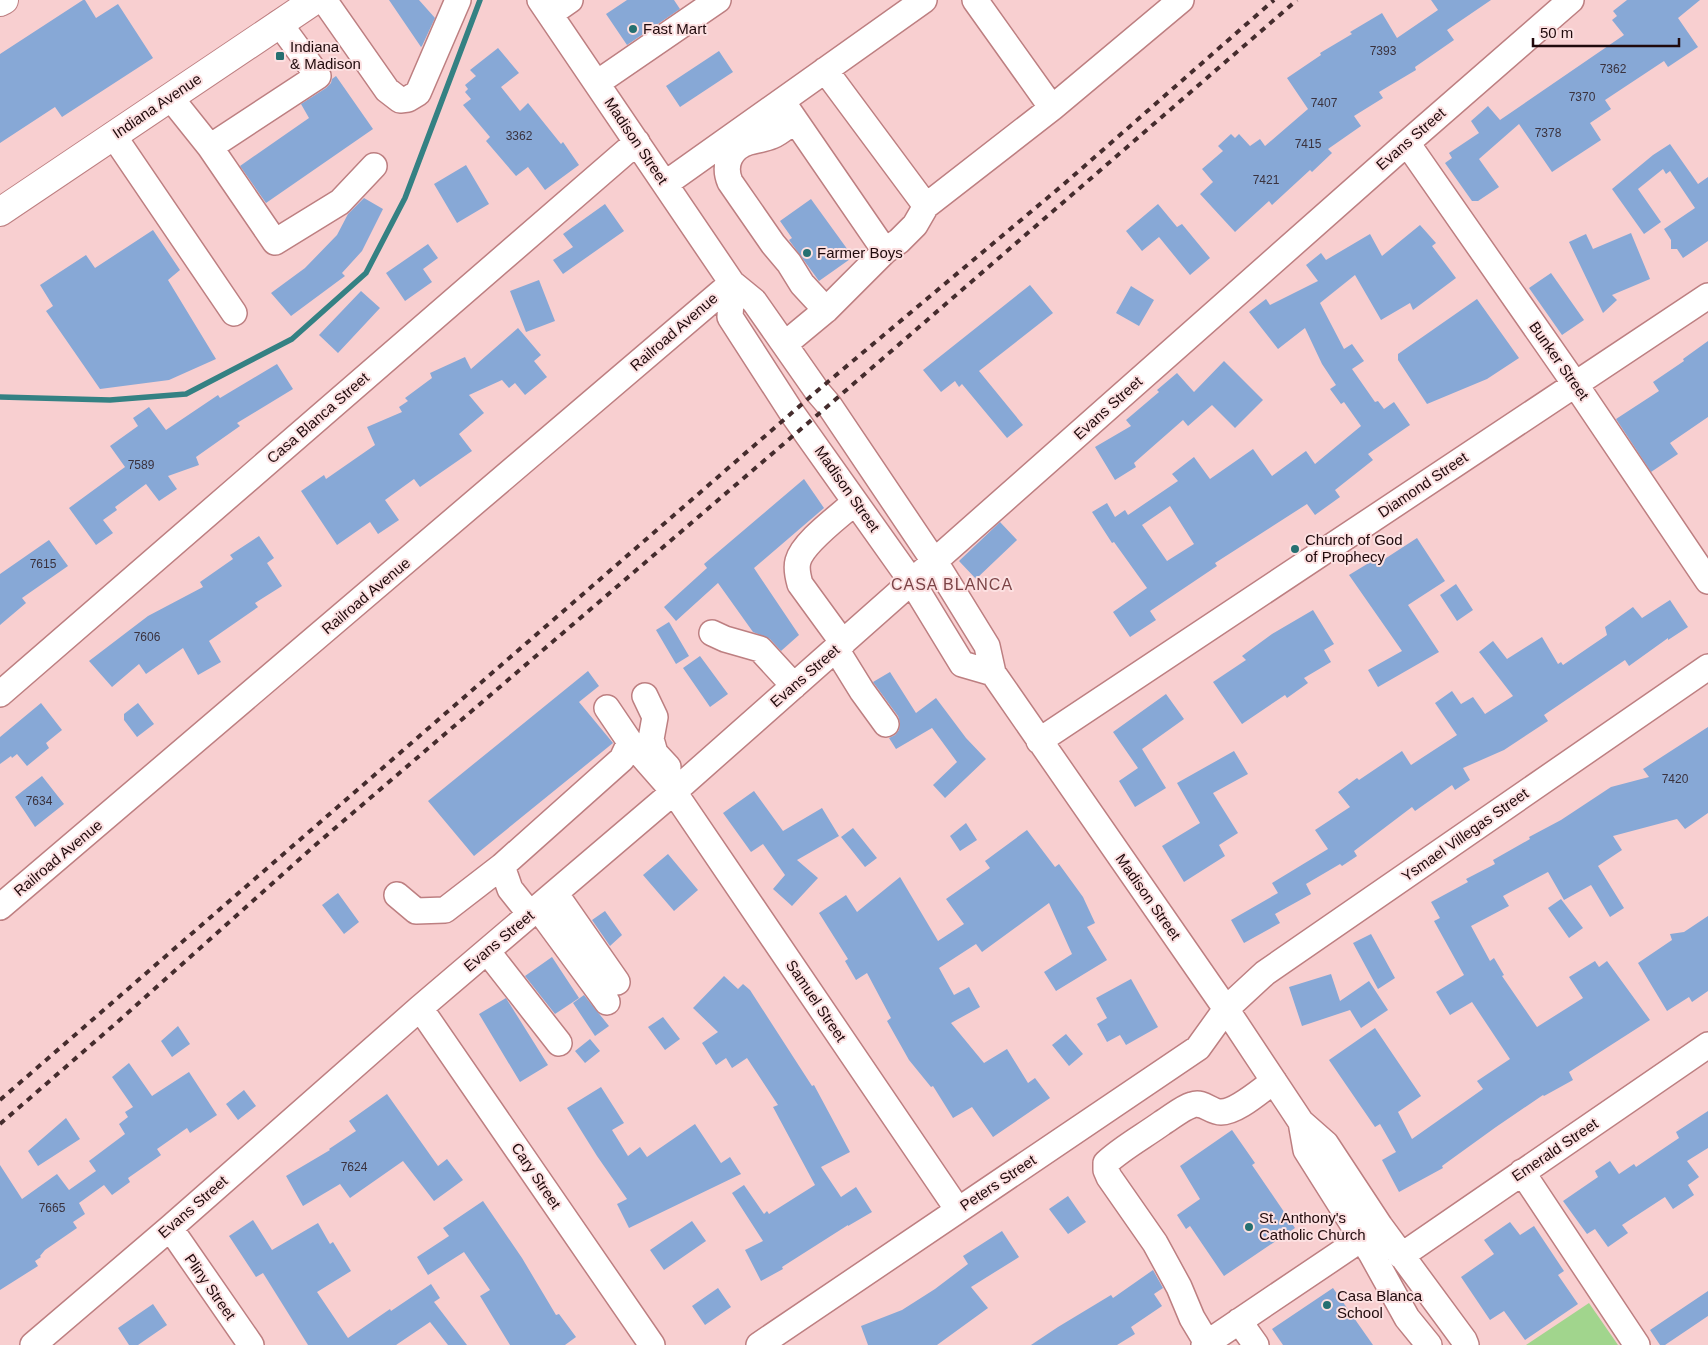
<svg xmlns="http://www.w3.org/2000/svg" width="1708" height="1345" viewBox="0 0 1708 1345" font-family="Arial,sans-serif">
<style>
.green{fill:#a1d58d}
.lines{fill:none;stroke-linecap:round;stroke-linejoin:round}
.stream{stroke:#348183;stroke-width:5.5}
.building{fill:#87a8d6;fill-rule:evenodd}
.minor-casing{stroke:#bd7f81;stroke-width:28}
.major-casing{stroke:#bd7f81;stroke-width:30}
.highway-casing{stroke:#bd7f81;stroke-width:30}
.minor{stroke:#fff;stroke-width:25}
.major{stroke:#fff;stroke-width:28}
.highway{stroke:#fff;stroke-width:28}
.rail{stroke:#452c2d;stroke-width:4;stroke-dasharray:6 6;stroke-linecap:butt}
.poi-dot{fill:#257071;stroke:#fce0e1;stroke-width:2}
.labels{text-anchor:middle;stroke-width:4;stroke-linejoin:round;paint-order:stroke}
.number-label{font-size:12px;fill:#3a323e}
.poi-label{font-size:15px;fill:#200a0c;stroke:#fce0e1;text-anchor:start}
.street-label{font-size:15px;fill:#200a0c;stroke:#fce0e1}
.neighbourhood-label{font-size:16px;letter-spacing:1px;fill:#7c4447;stroke:#fce0e1}
</style>
<rect width="100%" height="100%" fill="#f8cfd0"/>
<path class="green" d="M1589,1303L1618,1345H1526Z"/>
<g class="lines">
<path class="stream" d="M0,397L110,400L186,394L292,339L366,273L405,198L480,0"/>
</g>
<path class="building" d="M83,0H85L96,18L118,4L153,58L62,117L55,107L0,143V54Z
M389,0H419L435,18L422,46L421,47Z
M627,0H674L680,9L627,45L606,14Z
M1431,0H1491L1447,30L1454,40L1415,67L1416,70L1379,92L1383,98L1354,116L1361,126L1328,149L1332,153L1312,172L1310,170L1272,205L1269,201L1235,232L1200,194L1213,182L1202,169L1223,151L1218,146L1231,134L1235,138L1239,134L1250,146L1260,139L1265,146L1308,109L1287,78L1321,55L1320,53L1352,34L1350,32L1382,13L1397,38L1438,10Z
M1627,0H1700L1678,18L1698,47L1668,67L1664,61L1605,100L1611,109L1590,123L1601,140L1552,172L1519,124L1479,159L1499,187L1478,201H1472L1445,163L1452,158L1449,153L1479,133L1471,121L1488,106L1500,120L1624,35L1612,20L1617,16L1613,11Z
M498,48L519,73L501,87L520,111L528,103L561,144L563,142L579,165L545,190L528,167L516,176L486,141L490,137L463,105L471,99L465,92L468,89L465,85L476,76L470,70Z
M719,51L733,72L680,107L666,86Z
M336,76L373,129L266,203L240,166L309,118L301,104L326,88L331,83L332,79Z
M1670,144L1698,184L1708,177V241L1683,258L1677,249H1671V240L1664,229L1695,208L1670,171L1666,174L1663,169L1638,189L1661,222L1644,234L1612,189L1653,155Z
M466,165L489,204L457,223L434,184Z
M364,198L383,209L362,251L342,273L345,276L291,316L271,293L305,268L337,235L348,214Z
M811,199L853,257L819,281L789,240L792,238L780,221Z
M605,204L624,231L563,274L553,260L573,247L563,234Z
M1158,204L1177,227L1182,224L1210,258L1190,275L1159,237L1142,251L1126,231Z
M1420,225L1436,243L1432,246L1456,278L1413,310L1410,303L1381,320L1355,275L1320,303L1344,349L1352,344L1364,361L1352,369L1375,402L1378,401L1384,409L1394,402L1410,425L1368,454L1373,460L1335,490L1340,497L1315,515L1307,504L1215,563L1217,566L1150,611L1156,620L1130,637L1113,612L1147,588L1114,542L1112,543L1092,512L1107,503L1115,517L1125,510L1128,515L1178,481L1172,474L1194,457L1210,479L1253,449L1272,476L1306,451L1315,464L1361,426L1344,402L1341,404L1330,389L1336,385L1322,364L1305,328L1278,349L1249,312L1266,299L1270,305L1318,281L1306,265L1321,253L1326,260L1370,234L1382,256ZM1170,506L1194,544L1167,561L1142,525Z
M153,230L180,270L168,280L216,359L169,380L100,389L46,311L53,306L40,285L86,255L95,268Z
M1631,233L1650,279L1612,295L1617,300L1603,313L1569,242L1586,234L1593,249Z
M428,244L438,258L423,269L432,282L405,301L386,273Z
M1551,273L1584,320L1562,335L1529,288Z
M539,280L555,321L526,332L510,291Z
M1030,285L1053,313L979,371L1023,425L1007,438L962,384L959,387L955,381L941,392L923,370Z
M1131,286L1154,300L1139,326L1116,313Z
M361,291L380,308L338,353L319,335Z
M1477,299L1519,358L1487,379L1427,404L1398,360V354Z
M518,328L541,355L534,361L547,377L525,395L515,383L509,388L502,380L469,395L484,413L459,434L472,451L420,487L414,479L385,500L399,520L378,534L370,522L337,545L301,491L324,475L326,479L375,445L367,427L402,412L399,407L408,401L405,398L432,378L430,373L465,357L471,369Z
M1708,341V417L1670,443L1678,454L1651,472L1616,419L1659,391L1653,382L1684,361L1683,359Z
M1224,361L1263,400L1235,428L1212,405L1188,426L1183,420L1134,463L1136,467L1115,480L1095,447L1131,426L1126,420L1159,392L1157,390L1177,373L1194,392Z
M277,364L293,389L237,423L240,426L196,457L199,465L168,476L177,489L159,501L146,484L115,507L117,510L103,520L113,533L96,545L69,508L125,467L110,446L138,426L133,418L149,407L166,430L218,395L220,398Z
M804,479L824,508L754,568L799,635L781,651L770,639L753,632L718,583L676,621L664,607L707,568L704,564Z
M1000,522L1017,540L976,579L959,561Z
M259,536L274,558L267,563L282,586L255,603L258,607L209,641L221,662L198,675L183,648L146,674L139,664L112,687L89,661L148,616L203,587L200,582L233,559L230,555Z
M1417,538L1445,581L1408,605L1439,652L1378,687L1368,670L1402,651L1349,575L1377,558L1380,562Z
M49,540L68,566L22,598L26,603L0,625V574Z
M1456,584L1473,610L1457,621L1440,595Z
M1670,600L1688,627L1668,640V638L1629,666L1625,660L1544,715L1548,721L1504,750L1463,768L1470,780L1455,790L1452,785L1415,811L1412,807L1354,851L1357,856L1342,866L1340,864L1306,884L1311,894L1275,914L1280,923L1244,943L1231,920L1278,893L1272,883L1328,849L1315,830L1350,807L1338,792L1357,778L1359,780L1402,751L1411,765L1457,735L1435,703L1452,691L1461,704L1473,697L1485,714L1513,696L1479,652L1493,641L1507,659L1542,637L1558,664L1561,662L1563,665L1607,635L1605,627L1633,607L1642,618Z
M1313,610L1334,644L1324,650L1331,662L1304,678L1308,683L1287,698L1285,695L1242,724L1213,682L1246,660L1242,656L1272,634Z
M669,622L689,656L676,664L656,630Z
M700,656L728,694L710,707L683,668Z
M588,671L599,686L579,702L613,743L474,856L428,801Z
M890,672L916,713L936,698L966,738L986,759L945,798L933,785L957,762L932,728L896,749L889,738L895,735L899,730L900,722L898,716L873,682Z
M1166,694L1184,719L1142,749L1166,788L1135,807L1119,781L1138,768L1113,732Z
M41,703L62,730L46,743L49,748L27,766L17,754L12,758L11,756L0,764V737Z
M138,703L154,724L137,737L124,720V714Z
M1708,727V813L1685,829L1677,819L1613,836L1622,850L1598,866L1624,908L1610,917L1591,885L1564,900L1548,872L1503,896L1509,906L1471,926L1490,961L1494,958L1504,975L1502,976L1537,1027L1583,998L1569,977L1595,961L1599,967L1607,961L1650,1020L1569,1072L1573,1080L1544,1096L1543,1095L1496,1127L1442,1166L1443,1168L1399,1192L1382,1160L1396,1152L1380,1124L1375,1127L1329,1060L1375,1028L1421,1096L1398,1112L1412,1139L1483,1089L1477,1081L1510,1059L1472,1002L1450,1015L1436,992L1464,975L1434,921L1440,918L1431,902L1468,882L1466,879L1495,864L1493,860L1530,839L1529,837L1561,820L1611,787L1649,777L1643,769Z
M1234,751L1248,774L1213,793L1238,833L1219,845L1225,856L1184,882L1162,846L1200,823L1177,783Z
M42,776L64,804L35,827L15,797Z
M754,791L783,831L822,808L839,836L797,860L818,878L792,906L773,889L785,875L763,844L751,852L723,813Z
M966,823L977,840L960,851L950,836Z
M853,828L877,858L865,867L841,837Z
M1027,830L1055,867L1059,864L1083,897L1095,923L1087,927L1107,960L1056,991L1044,972L1072,954L1049,903L982,952L976,944L939,968L954,995L969,987L980,1007L951,1023L984,1063L1007,1049L1028,1083L1035,1078L1050,1098L993,1137L972,1107L953,1118L933,1086L931,1087L909,1060L887,1021L891,1018L867,973L856,980L845,961L848,959L819,913L846,895L857,912L900,877L938,941L964,924L946,899L990,868L985,861Z
M668,854L698,890L674,911L643,875Z
M338,893L359,922L344,934L322,905Z
M1561,899L1583,928L1569,938L1548,908Z
M605,911L622,935L610,946L592,920Z
M1708,916V991L1692,1002L1689,997L1667,1011L1638,963L1672,940L1670,934L1684,932Z
M1371,934L1395,978L1378,989L1353,943Z
M552,957L579,998L555,1014L525,976Z
M1331,974L1340,1001L1369,981L1388,1010L1361,1028L1350,1010L1302,1026L1289,987Z
M724,976L738,989L743,984L750,990L812,1086L814,1085L850,1152L821,1167L841,1197L856,1187L872,1212L848,1226V1225L782,1267L783,1269L761,1281L745,1250L763,1241L732,1193L744,1185L764,1214L767,1211L769,1214L815,1185L773,1107L778,1105L747,1058L732,1068L726,1058L716,1065L702,1043L718,1032L693,1008Z
M1131,979L1158,1027L1126,1045L1120,1035L1107,1042L1097,1024L1107,1018L1096,998Z
M584,995L609,1026L595,1036L573,1003Z
M506,998L548,1065L520,1082L479,1014Z
M663,1017L680,1039L665,1050L648,1027Z
M178,1026L190,1044L172,1057L161,1041Z
M1066,1034L1083,1054L1069,1066L1052,1045Z
M590,1039L600,1051L585,1063L575,1051Z
M129,1063L152,1096L189,1072L217,1115L190,1133L187,1128L157,1149L161,1155L128,1178L130,1182L112,1195L104,1185L79,1203L85,1214L73,1222L77,1228L45,1250L40,1256L41,1257L35,1261L38,1266L0,1290V1165L22,1199L57,1174L69,1190L96,1171L89,1161L125,1134L119,1124L128,1117L125,1112L133,1107L112,1077Z
M601,1087L624,1123L612,1130L628,1156L640,1147L647,1157L695,1124L721,1163L730,1157L741,1174L629,1228L617,1204L627,1199L597,1156L567,1108Z
M244,1090L256,1106L238,1120L226,1104Z
M387,1094L438,1166L447,1159L463,1180L434,1201L403,1161L350,1198L340,1184L303,1206L286,1176L330,1150L329,1149L356,1131L349,1121Z
M1708,1111V1148L1687,1161L1699,1177L1688,1185L1694,1195L1673,1209L1665,1197L1622,1225L1628,1233L1608,1247L1595,1229L1587,1234L1563,1201L1598,1177L1595,1171L1610,1161L1619,1174L1634,1164L1636,1167L1679,1138L1676,1132Z
M66,1118L80,1139L38,1166L28,1151Z
M1232,1130L1255,1163L1252,1165L1295,1228L1224,1276L1190,1226L1186,1229L1177,1215L1200,1199L1180,1166Z
M1068,1196L1086,1222L1068,1234L1049,1209Z
M483,1201L522,1258L556,1315L559,1314L576,1337L565,1345H510L480,1296L490,1290L464,1252L428,1275L417,1257L449,1236L443,1228Z
M253,1220L272,1250L318,1223L330,1244L333,1242L351,1271L317,1292L348,1338L390,1309L391,1311L431,1284L440,1298L434,1302L467,1345H448L430,1322L396,1345H308L263,1273L256,1277L229,1236Z
M692,1221L706,1241L664,1270L650,1250Z
M1510,1222L1520,1235L1534,1226L1564,1271L1558,1275L1578,1304L1525,1340L1504,1311L1490,1320L1461,1277L1494,1254L1484,1240Z
M1002,1231L1019,1257L971,1287L988,1308L937,1345H868L861,1326L902,1310L935,1289L968,1264L963,1256Z
M1153,1270L1163,1288L1154,1294L1162,1306L1131,1327L1135,1334L1117,1345H1031L1058,1327L1111,1295L1113,1298Z
M718,1288L731,1307L705,1325L692,1306Z
M1333,1288L1373,1345H1283L1272,1329Z
M1708,1291V1316L1665,1345H1660L1650,1330Z
M153,1304L167,1325L138,1345H129L118,1328Z"/>
<g class="lines">
<g class="minor-casing">
<path id="minor" d="M324,0L387,90L400,100L408,99L418,93L458,0
M540,0L732,283L754,301L817,391L829,405L942,573L987,646L993,673L1226,1009L1301,1122L1326,1144L1380,1226L1464,1340L1466,1345
M975,0L1052,108L1181,0
M550,14L570,0
M597,83L718,0
M170,97L210,147L275,242L340,202L374,166
M786,107L885,251
M795,120C788,125 780,133 772,136C765,139 757,140 749,142C730,148 723,165 730,182L773,244L789,263L802,284L826,310
M113,135L234,313
M1407,143L1575,384L1708,581
M210,147L318,76L279,23
M665,184L924,0
M926,206L1052,108
M732,283L730,317L792,413L912,582L962,664L993,673
M785,344L826,310L885,251L899,241L915,225L926,206L825,70
M712,633L725,639L760,649L794,686
M843,643L800,584C798,577 796,568 798,561C803,542 840,516 855,502
M836,649L862,691L886,724
M0,694L637,142
M645,696L655,717L651,739L655,753L668,767
M1039,741L1708,296
M630,742L674,792L958,1210
M555,893L617,982
M397,895L416,911L445,910L502,866
M0,907L732,283
M538,908L607,1002
M530,914L510,889L502,866L622,759L630,742L607,708
M487,951L559,1043
M420,1008L652,1345
M1301,1122L1306,1150L1371,1253L1407,1318L1429,1345
M1522,1172L1637,1345
M170,1228L251,1345
M1401,1256L1708,1045
M1239,1321L1256,1345
M1207,1343L1192,1318L1179,1287L1155,1243L1109,1177L1106,1170V1163C1122,1148 1144,1136 1162,1123C1172,1117 1182,1108 1192,1105C1204,1101 1210,1112 1221,1112C1237,1112 1261,1090 1274,1081
M33,1345L170,1228L420,1008L684,783L1407,143L1571,0
M759,1345L1198,1048L1226,1009L1265,973L1708,667
M1204,1345L1376,1229"/>
</g>
<g class="major-casing">
<path id="major" d="M0,212L315,0"/>
</g>
<g class="highway-casing">
<path id="highway" d="M0,2L4,0"/>
</g>
<use href="#minor" class="minor"/>
<use href="#major" class="major"/>
<use href="#highway" class="highway"/>
<path class="rail" d="M0,1100L817,391L1064,184L1274,0
M0,1124L114,1025L313,847L829,405L1297,0"/>
</g>
<g class="poi-dot">
<circle cx="633" cy="29" r="5"/>
<rect x="275" y="51" width="10" height="10" rx="2.5"/>
<circle cx="807" cy="253" r="5"/>
<circle cx="1295" cy="549" r="5"/>
<circle cx="1249" cy="1227" r="5"/>
<circle cx="1327" cy="1305" r="5"/>
</g>
<g class="labels">
<g class="number-label">
<text x="1383" y="55">7393</text>
<text x="1613" y="73">7362</text>
<text x="1582" y="101">7370</text>
<text x="1324" y="107">7407</text>
<text x="1548" y="137">7378</text>
<text x="519" y="140">3362</text>
<text x="1308" y="148">7415</text>
<text x="1266" y="184">7421</text>
<text x="141" y="469">7589</text>
<text x="43" y="568">7615</text>
<text x="147" y="641">7606</text>
<text x="1675" y="783">7420</text>
<text x="39" y="805">7634</text>
<text x="354" y="1171">7624</text>
<text x="52" y="1212">7665</text>
</g>
<g class="poi-label">
<text x="643" y="34">Fast Mart</text>
<text x="290" y="52">Indiana<tspan x="290" dy="17">&amp; Madison</tspan></text>
<text x="817" y="258">Farmer Boys</text>
<text x="1305" y="545">Church of God<tspan x="1305" dy="17">of Prophecy</tspan></text>
<text x="1259" y="1223">St. Anthony's<tspan x="1259" dy="17">Catholic Church</tspan></text>
<text x="1337" y="1301">Casa Blanca<tspan x="1337" dy="17">School</tspan></text>
</g>
<g class="street-label">
<text transform="translate(157 106) rotate(-34)" y="5">Indiana Avenue</text>
<text transform="translate(1411 139) rotate(-41)" y="5">Evans Street</text>
<text transform="translate(636 141) rotate(56)" y="5">Madison Street</text>
<text transform="translate(674 332) rotate(-41)" y="5">Railroad Avenue</text>
<text transform="translate(1559 361) rotate(55)" y="5">Bunker Street</text>
<text transform="translate(1108 408) rotate(-42)" y="5">Evans Street</text>
<text transform="translate(318 418) rotate(-41)" y="5">Casa Blanca Street</text>
<text transform="translate(1423 485) rotate(-34)" y="5">Diamond Street</text>
<text transform="translate(847 489) rotate(55)" y="5">Madison Street</text>
<text transform="translate(366 596) rotate(-40)" y="5">Railroad Avenue</text>
<text transform="translate(805 676) rotate(-41)" y="5">Evans Street</text>
<text transform="translate(1465 835) rotate(-35)" y="5">Ysmael Villegas Street</text>
<text transform="translate(58 858) rotate(-40)" y="5">Railroad Avenue</text>
<text transform="translate(1148 897) rotate(55)" y="5">Madison Street</text>
<text transform="translate(499 941) rotate(-40)" y="5">Evans Street</text>
<text transform="translate(816 1001) rotate(56)" y="5">Samuel Street</text>
<text transform="translate(1555 1150) rotate(-34)" y="5">Emerald Street</text>
<text transform="translate(536 1176) rotate(56)" y="5">Cary Street</text>
<text transform="translate(998 1183) rotate(-34)" y="5">Peters Street</text>
<text transform="translate(193 1207) rotate(-41)" y="5">Evans Street</text>
<text transform="translate(210 1287) rotate(55)" y="5">Pliny Street</text>
</g>
<g class="neighbourhood-label">
<text x="952" y="590">CASA BLANCA</text>
</g>
</g>
<path d="M1533 38v8h146v-8" fill="none" stroke="#200a0c" stroke-width="2.5"/>
<text x="1540" y="38" font-size="15" fill="#200a0c" stroke="#fce0e1" stroke-width="4" paint-order="stroke">50 m</text>
</svg>
